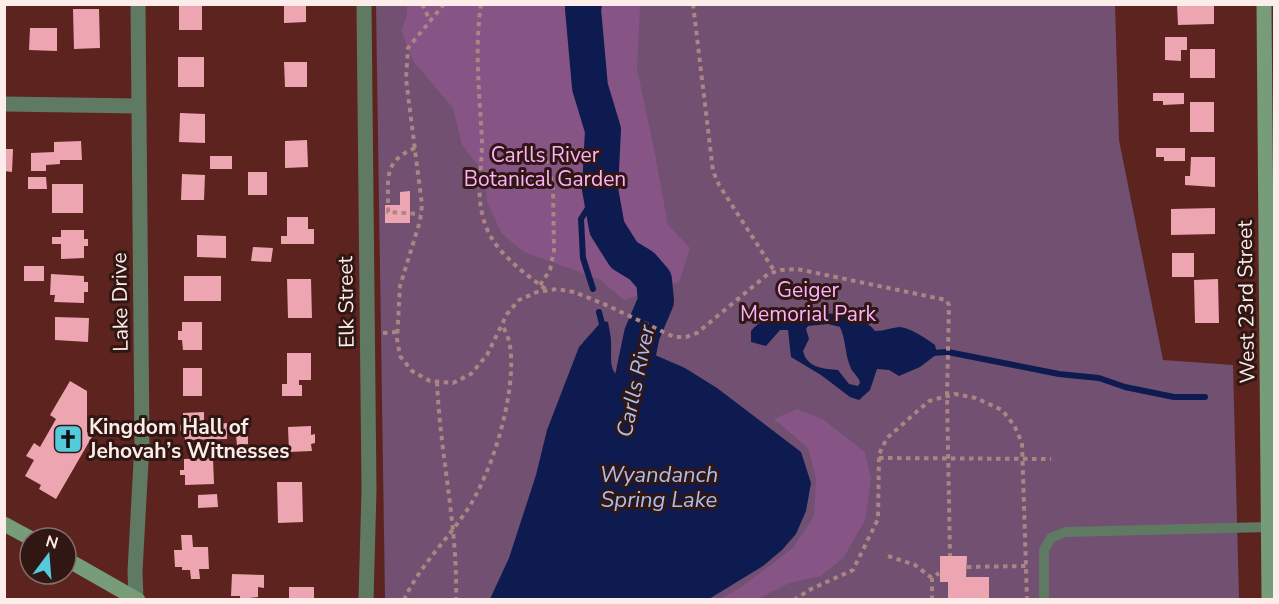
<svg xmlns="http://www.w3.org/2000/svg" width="1279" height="604" viewBox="0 0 1279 604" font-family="'Nunito Sans',sans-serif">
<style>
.green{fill:#725071}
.forest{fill:#875486}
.water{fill:#0e1b50;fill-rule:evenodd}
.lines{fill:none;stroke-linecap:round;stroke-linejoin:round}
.stream{stroke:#0e1b50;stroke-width:6}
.river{stroke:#0e1b50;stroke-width:36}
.building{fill:#eea5b2}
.path{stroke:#ab8581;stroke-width:4;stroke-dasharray:4.5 4.5;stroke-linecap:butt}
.lane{stroke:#607963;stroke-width:10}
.street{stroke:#607963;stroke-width:15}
.secondary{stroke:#769c7a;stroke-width:15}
.labels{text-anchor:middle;stroke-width:6;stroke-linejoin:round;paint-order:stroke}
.park-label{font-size:21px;fill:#feb2fc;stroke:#311714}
.street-label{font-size:21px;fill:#fdedea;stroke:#311714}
.poi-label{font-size:21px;font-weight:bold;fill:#fdedea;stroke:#311714;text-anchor:start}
.water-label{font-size:22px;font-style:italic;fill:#a9bef1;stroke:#311714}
</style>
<rect width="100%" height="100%" fill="#5d231e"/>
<path class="green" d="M376,5H1115L1119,140L1163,360L1233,365L1239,599H385Z"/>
<path class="forest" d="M407,5H640L637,69L654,149L668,225L690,248L679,282L624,300L599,279L524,252L502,234L487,202L484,173L462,145L453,108L413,61L401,30L407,16Z
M797,409L824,420L865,452L871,478L865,520L844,557L821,576L789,583L757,599H720L743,586L793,548L814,516L816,479L808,448L774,419Z"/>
<path class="water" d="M797,312C819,313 861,311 875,331C884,331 894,327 900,327C913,329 925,338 935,345L937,354L920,367L899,376L889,370L877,369L870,390L859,400L850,397L821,375L791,357L788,330H780L766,346L751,342V331C764,316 778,315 797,312ZM828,324L840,327C846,340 845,354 850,366C852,373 859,376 860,383L858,386L849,384L838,370C824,369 807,368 803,351L809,339L806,329L808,326Z
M602,321L608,322C609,329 611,335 611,342C612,356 607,374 624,379L631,376L632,337L642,334L655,355L685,368L717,388L801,452L811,483L806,511L796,534L782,550L763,566L709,599H490L509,558L536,475L547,430L579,347Z"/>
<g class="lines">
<path class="stream" d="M593,289L583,258L581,219L600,189
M599,312L603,328
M931,353L948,352L1059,374L1099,378L1125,387L1174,397H1205"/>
<path class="river" d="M584,4L583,9L590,87L603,130L600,189L607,228L624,255L642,266L654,280L656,301L642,334L632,382"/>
</g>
<path class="building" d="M179,4H202V30H179Z
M284,4H306V22L284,23Z
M1177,4H1214V24L1178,25Z
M73,9H99L100,48L74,49Z
M30,28H57V51L29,50Z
M1165,37H1187V50H1181V61L1165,60Z
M1190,49H1215V78H1190Z
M178,57H204V87H178Z
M284,62H307V87H285Z
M1153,93H1184V104L1163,105V101H1153Z
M1190,102H1214V132H1190Z
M180,113L205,114V143L179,142Z
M307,140L308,167L285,168V141Z
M81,141L82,160H60V164L46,165V171H31V153L54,152V142Z
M1156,148H1185V161H1164V157H1156Z
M4,149H13L12,172L4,171Z
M210,156H232V169H210Z
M1191,157H1215V187L1185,185V176H1190Z
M248,172H267V195H248Z
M182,174L205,175L204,200H181Z
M28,177H46L47,189H28Z
M52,184H83V213H52Z
M410,191V223H385V205H400V192Z
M1215,208V234L1171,235V209Z
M287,217H308V229H314V244H281V236H287Z
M61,230H84V239H88V246H84V258L61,259V244H52V237H61Z
M197,235L226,236V258L197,257Z
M253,247L273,248L271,262L251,261Z
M1172,253H1194V277H1172Z
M24,266H44V281H24Z
M51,274L84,276V282H88V292H84V303L54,302L55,295H50Z
M184,276H221V301H184Z
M287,279H311L312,318H288Z
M1218,279L1219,323H1195L1194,280Z
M55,317L89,318L88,342L55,340Z
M182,322H202V350H183L182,340H178V331H182Z
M287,353H311V380H299V385H302V396H282V384H287Z
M183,368H202V396H183Z
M70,381L87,391V432L93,435L56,499L39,489L41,485L25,476L34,460L26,456L34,443L40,447L56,419L50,415Z
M204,412V428L217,427V424L227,423V439L185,440L184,431H180V425L183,424V413Z
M311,426V435L315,434V443L311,444L312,451L289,452L288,427Z
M248,434V444L237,445L236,435Z
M213,458L214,484L185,485V475H180V470H184V459Z
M277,482H302L303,522L278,523Z
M217,494L218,507L198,508V495Z
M181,535H192L193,547H208L209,569H199L200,579H191L190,570H182V567H175L174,550H182Z
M940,556H967L966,577H989V600H948V582H940Z
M232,574L264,575V588L258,587V597L240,599V596H231Z
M289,587H314V600H289Z"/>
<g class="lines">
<path class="path" d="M422,4L430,20
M444,4L408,48L406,79L422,205L420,221L400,286L397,339L400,356L412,371L430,381L453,383L471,374L487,355L507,314L519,300L537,292L557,289L574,292L604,304L674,337H686L697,333L768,274L781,270L797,269L946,300L949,305L947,396L950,556
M481,4C474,50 480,97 482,142C482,174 474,197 487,229C498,255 526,274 548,291
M693,4L713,171L719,185L775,272
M415,148C381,162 389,181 388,212L420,214
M540,285L550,270L554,250L553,186L543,149
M383,333L397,332
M437,382C440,454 458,527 456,600
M879,458L1051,459
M888,556L915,565L932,578
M967,567L1026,566
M404,600C419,567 445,542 465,513C492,475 517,392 510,346C509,338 505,331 502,324
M794,600L811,589L853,570L878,519L879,454L887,438L929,401L955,394L976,398L1002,410L1014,425L1022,443L1027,600
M932,600V578L939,573"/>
<path class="lane" d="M1044,600V550L1051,538L1065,532L1268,527"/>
<path class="street" d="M364,4L369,490L366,600
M4,104L139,106
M136,600L135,571L142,444L138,4"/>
<path class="secondary" d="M1264,4L1269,600
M4,524L30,538
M66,559L138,600"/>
</g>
<defs>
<g id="church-square" transform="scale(1.5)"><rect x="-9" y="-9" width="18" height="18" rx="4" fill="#53cbdb" stroke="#311714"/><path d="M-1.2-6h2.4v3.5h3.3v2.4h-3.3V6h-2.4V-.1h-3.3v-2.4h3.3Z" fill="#111"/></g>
</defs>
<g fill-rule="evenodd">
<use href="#church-square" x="68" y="439"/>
</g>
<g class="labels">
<g class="park-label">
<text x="545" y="162">Carlls River<tspan x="545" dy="24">Botanical Garden</tspan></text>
<text x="808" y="297">Geiger<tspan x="808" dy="24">Memorial Park</tspan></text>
</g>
<g class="street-label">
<text transform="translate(120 302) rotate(-91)" y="7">Lake Drive</text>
<text transform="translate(346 302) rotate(-91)" y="7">Elk Street</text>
<text transform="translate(1246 302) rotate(-91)" y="7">West 23rd Street</text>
</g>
<g class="poi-label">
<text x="89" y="434">Kingdom Hall of<tspan x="89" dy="24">Jehovah’s Witnesses</tspan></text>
</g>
<g class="water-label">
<text transform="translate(635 381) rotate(-78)" y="8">Carlls River</text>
<text x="659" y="482">Wyandanch<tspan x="659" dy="25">Spring Lake</tspan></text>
</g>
</g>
<rect width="1279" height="604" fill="none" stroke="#fdedea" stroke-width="12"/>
<g transform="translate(48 556) rotate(16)"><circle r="28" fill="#311714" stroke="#836d6a" stroke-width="1.5"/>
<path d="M0-4.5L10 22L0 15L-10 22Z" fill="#53cbdb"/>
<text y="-9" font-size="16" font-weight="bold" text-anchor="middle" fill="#fdedea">N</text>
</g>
</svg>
